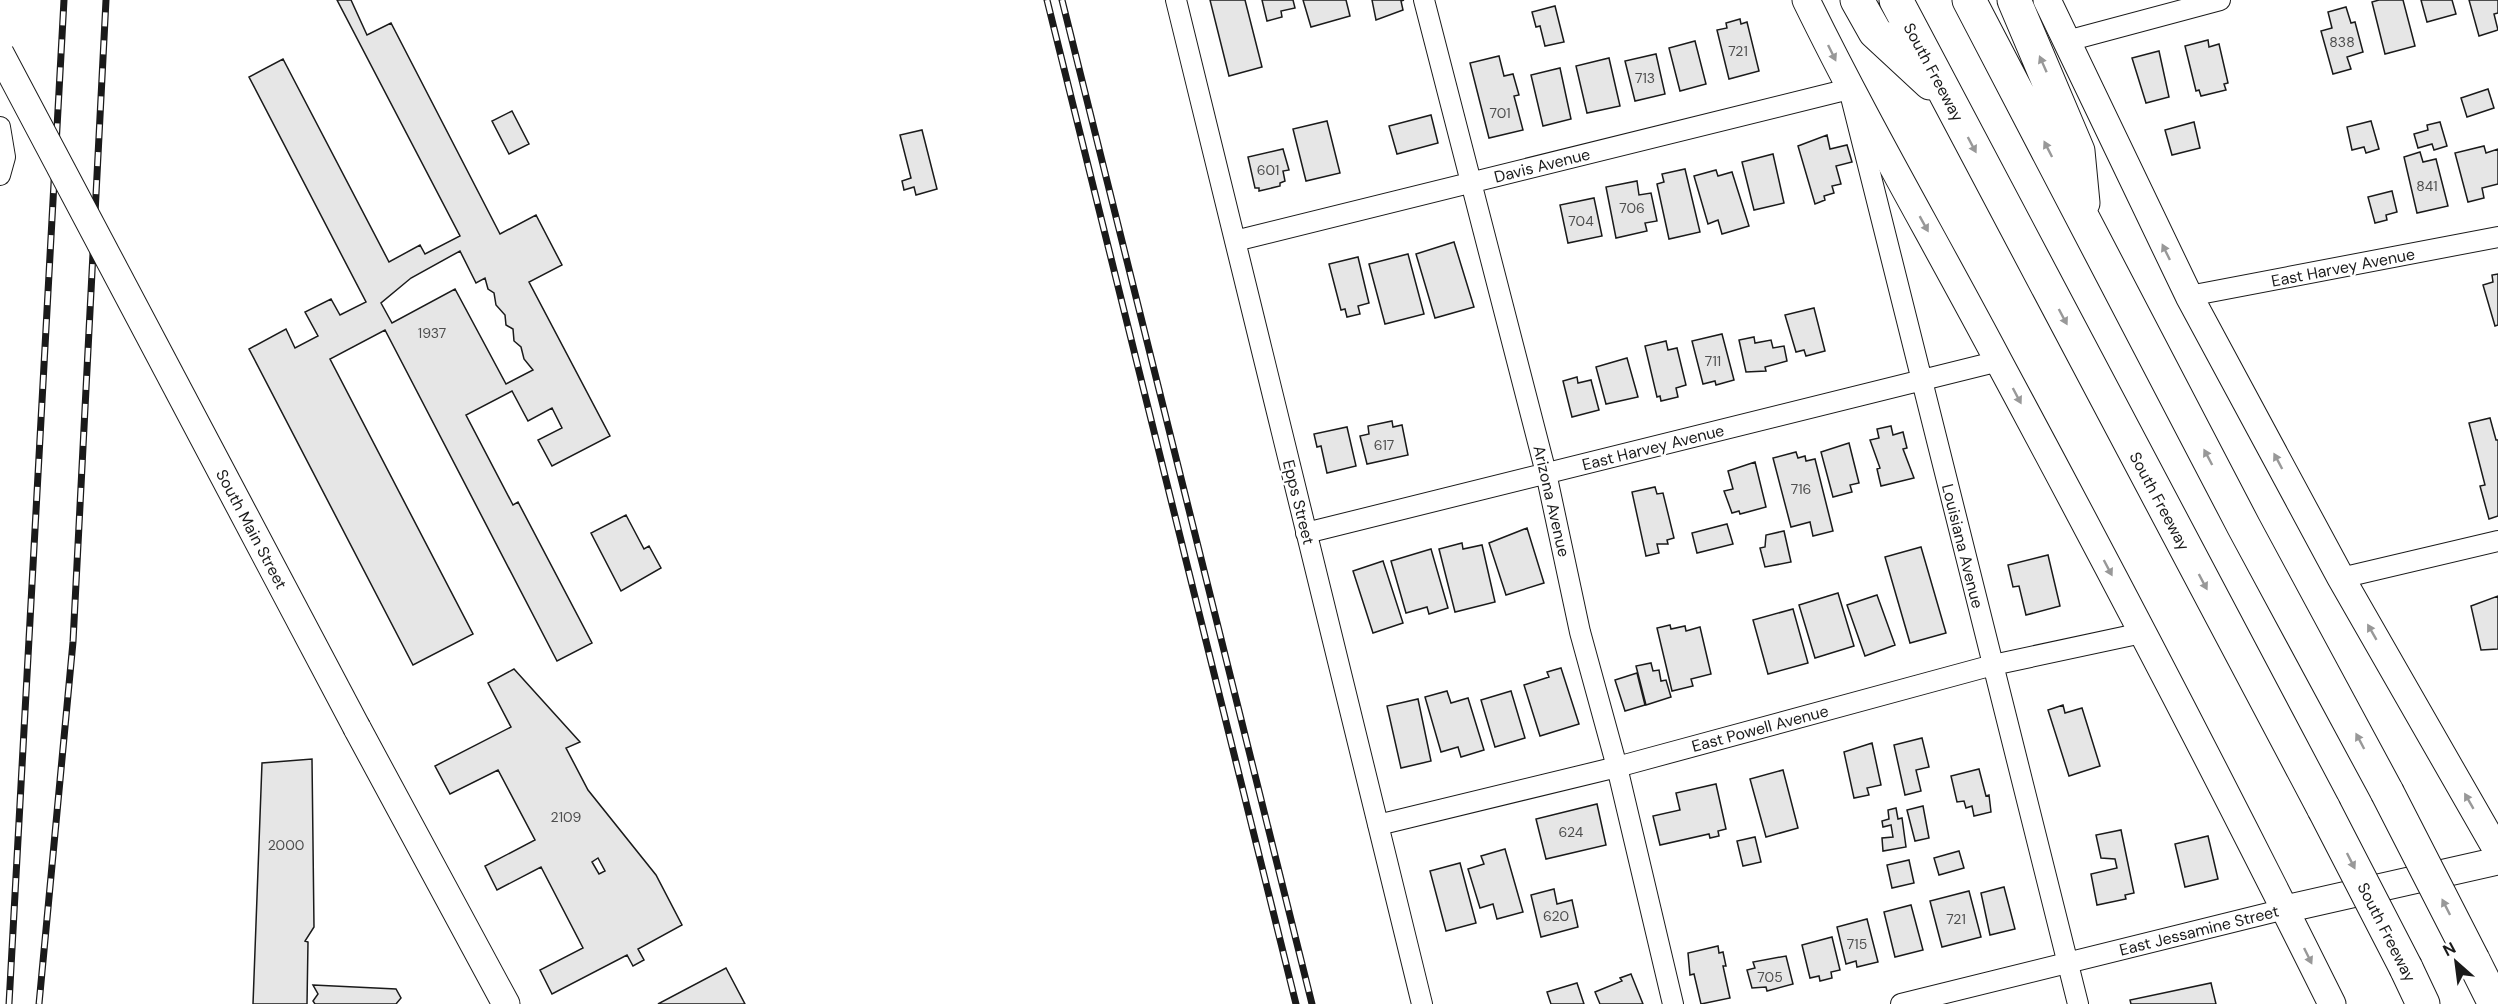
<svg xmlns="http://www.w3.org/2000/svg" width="2498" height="1004" viewBox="0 0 2498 1004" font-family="'DM Sans',sans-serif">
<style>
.building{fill:#e6e6e6;stroke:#1a1a1a;stroke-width:1.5;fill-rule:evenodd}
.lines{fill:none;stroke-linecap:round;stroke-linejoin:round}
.street-casing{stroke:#1a1a1a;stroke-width:22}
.secondary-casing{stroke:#1a1a1a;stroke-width:29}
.highway-casing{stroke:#1a1a1a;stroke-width:35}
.street{stroke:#fff;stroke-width:20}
.secondary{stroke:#fff;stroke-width:27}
.highway{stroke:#fff;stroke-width:33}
.rail-casing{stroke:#1a1a1a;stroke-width:7}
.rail{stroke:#fff;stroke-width:4.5;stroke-dasharray:14;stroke-linecap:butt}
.secondary-bridge-casing{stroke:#1a1a1a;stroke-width:29;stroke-linecap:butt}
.highway-bridge-casing{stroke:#1a1a1a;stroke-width:35;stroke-linecap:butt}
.secondary-bridge{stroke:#fff;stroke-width:27}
.highway-bridge{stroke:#fff;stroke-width:33}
.oneway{fill:#989898}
.labels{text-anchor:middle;stroke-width:4.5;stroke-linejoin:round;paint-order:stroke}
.number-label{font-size:14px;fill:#4d4d4d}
.street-label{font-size:16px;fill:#1a1a1a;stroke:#fff}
</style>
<rect width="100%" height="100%" fill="#fff"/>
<path class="building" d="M337,0H351L367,35L391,23L500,234L536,215L562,265L529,282L610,436L552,466L538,440L562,428L552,408L528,421L512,391L466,415L513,505L518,502L592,643L557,661L385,330L330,359L473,634L413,665L249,349L286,329L295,348L318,336L305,312L331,299L340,315L366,302L249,77L283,59L389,262L420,245L425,254L460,236ZM460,251L476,283L485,278L488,289L494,293L496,305L505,315L506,325L513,329L514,341L521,347L524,359L533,370L506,384L455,289L392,323L381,303L411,278Z
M1210,0H1245L1262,67L1229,76Z
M1262,0H1293L1295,8L1281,11L1282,17L1267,21Z
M1303,0H1346L1350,16L1311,27Z
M1372,0H1404L1401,1L1403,10L1376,20Z
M2379,0H2403L2415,46L2385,54L2372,2Z
M2421,0H2452L2456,14L2427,22Z
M2469,0H2498V13L2494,14L2498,30L2479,36Z
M1555,6L1564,42L1545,46L1540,26L1536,27L1532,12Z
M2346,7L2351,23L2355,22L2363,52L2347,57L2351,69L2333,74L2321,31L2332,28L2328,12Z
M1740,19L1741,24L1747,22L1759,71L1729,79L1717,30L1727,28L1726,23Z
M2208,40L2209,47L2219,44L2228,83L2224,84L2226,90L2201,96L2199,90L2196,91L2185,46Z
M1695,41L1706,84L1680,91L1669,48Z
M2159,51L2169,97L2146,103L2132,58Z
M1656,54L1665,94L1635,101L1625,61Z
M1499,56L1504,76L1513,74L1519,95L1514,96L1523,130L1489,138L1470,63Z
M1609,58L1620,106L1587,113L1576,66Z
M1560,68L1571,119L1543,126L1531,75Z
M2488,89L2494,108L2467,117L2461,98Z
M512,111L529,144L509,154L492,121Z
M1431,115L1438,143L1397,154L1389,126Z
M1327,121L1340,173L1306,181L1293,129Z
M2371,121L2379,149L2366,153L2364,147L2352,150L2347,127Z
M2194,122L2200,148L2172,155L2165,130Z
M2440,122L2447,146L2434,150L2432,144L2418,148L2414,134L2428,130L2427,125Z
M922,130L937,189L916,195L914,187L904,190L902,181L911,178L900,135Z
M1827,135L1830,149L1847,145L1852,162L1836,166L1841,184L1832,186L1834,193L1824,196L1825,200L1815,204L1798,146Z
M2484,146L2486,153L2498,149V184L2482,188L2484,198L2468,202L2455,153Z
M1283,149L1289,170L1283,171L1285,181L1280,183V186L1259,191V188H1255L1248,157Z
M2420,152L2423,162L2436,159L2448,206L2417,213L2404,157Z
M1773,154L1784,203L1754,210L1742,162Z
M1685,169L1700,232L1669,239L1657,184L1664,182L1662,174Z
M1716,170L1718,176L1732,172L1749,226L1722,234L1718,220L1708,224L1694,176Z
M1637,181L1639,195L1651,193L1657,221L1645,223L1647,231L1616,238L1606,187Z
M2392,191L2397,212L2386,215L2387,220L2375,223L2368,197Z
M1594,198L1602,236L1568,243L1560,205Z
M1454,242L1474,307L1435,318L1416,254Z
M1408,254L1424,314L1385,324L1369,264Z
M1358,257L1369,303L1358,306L1360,314L1347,317L1345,309L1341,310L1329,264Z
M2498,274V325L2495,326L2483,285L2493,282L2492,275Z
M1814,308L1825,351L1806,356L1804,350L1796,352L1785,315Z
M1722,334L1734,380L1716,385L1715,381L1703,384L1692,341Z
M1754,337L1755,343L1771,340L1773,348L1784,346L1787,361L1765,367L1766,371L1746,372L1739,340Z
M1666,341L1668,350L1677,348L1686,385L1676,388L1678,397L1661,401L1660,396L1657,397L1645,346Z
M1627,358L1638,397L1606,404L1596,367Z
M1577,377L1578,383L1591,380L1599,410L1572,417L1563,381Z
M2490,418L2496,440H2498V516L2489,519L2480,486L2485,485L2469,423Z
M1392,421L1393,427L1402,425L1408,455L1367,464L1360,436L1369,434L1368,426Z
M1891,426L1893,435L1903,432L1907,448L1903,449L1914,478L1881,486L1877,469L1880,468L1870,440L1879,438L1877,429Z
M1347,427L1356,466L1327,473L1321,446L1317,447L1314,434Z
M1849,443L1859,483L1850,485L1852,492L1833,497L1821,452Z
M1796,452L1798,458L1805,456L1806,461L1815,459L1833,531L1813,536L1810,522L1791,527L1773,458Z
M1755,462L1766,507L1740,514L1739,511L1732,513L1724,491L1733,489L1728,471Z
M1655,487L1657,494L1663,493L1674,538L1667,540L1668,544H1657L1659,553L1646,556L1632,492Z
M626,515L644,549L649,546L661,568L621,591L591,533Z
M1727,524L1733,544L1697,553L1692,533Z
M1527,528L1544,583L1506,595L1489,543Z
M1784,531L1791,562L1765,567L1760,548L1765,547L1766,535Z
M1462,543L1463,549L1482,545L1495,602L1455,612L1439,549Z
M1921,547L1946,633L1910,643L1885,557Z
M1431,549L1448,608L1429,614L1427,607L1406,613L1391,561Z
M2048,555L2060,606L2026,615L2019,586L2013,587L2008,565Z
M1383,561L1403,623L1373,633L1353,571Z
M1838,593L1854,646L1815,658L1799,605Z
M1877,595L1895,645L1865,656L1847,605Z
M2498,596V649L2481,650L2471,606Z
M1793,609L1808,663L1768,674L1753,620Z
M1670,625L1671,629L1685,626L1686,631L1700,627L1711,674L1691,679L1693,686L1672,691L1657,628Z
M1651,663L1653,671L1659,670L1661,681L1666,680L1671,697L1646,705L1636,666Z
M1561,668L1579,724L1540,736L1524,685L1549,677L1547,672Z
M514,669L580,742L566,748L588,790L656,875L682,925L638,949L644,960L633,966L627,955L552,994L540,970L583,948L541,867L497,890L485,866L535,840L498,770L450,794L435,766L511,727L488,683ZM598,858L605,871L599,874L592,862Z
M1637,673L1645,705L1625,711L1615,680Z
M1447,691L1451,703L1468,698L1484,750L1461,757L1458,747L1441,752L1425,697Z
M1511,691L1525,738L1495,747L1481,700Z
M1418,699L1431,761L1401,768L1387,706Z
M2063,705L2065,713L2082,708L2100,766L2069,776L2048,710Z
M1922,738L1929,767L1916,770L1921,791L1905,795L1894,745Z
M1872,743L1881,785L1867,788L1869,795L1854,798L1844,752Z
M312,759L314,927L305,941L308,942L307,1004H253L262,763Z
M1979,769L1986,796L1989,795L1991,812L1974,816L1972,806L1966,808L1964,801L1957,802L1951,776Z
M1783,770L1798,828L1766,837L1750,779Z
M1716,784L1726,829L1718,831L1719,836L1710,838L1709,834L1660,845L1653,816L1680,810L1676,793Z
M1597,804L1606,845L1546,859L1536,819Z
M1923,806L1929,838L1915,841L1907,810Z
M1896,808L1898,819L1902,818L1906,847L1883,851L1882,838L1893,837L1891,825L1883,827L1882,821L1889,819L1888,810Z
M2121,830L2134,893L2125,895L2126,899L2097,905L2091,874L2117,868L2115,859L2101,858L2096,835Z
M2208,836L2218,879L2185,887L2175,844Z
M1755,837L1761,862L1743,866L1737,841Z
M1505,849L1523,912L1497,919L1493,904L1480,908L1468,869L1484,864L1481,856Z
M1959,851L1964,868L1939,875L1934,858Z
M1909,860L1914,883L1892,888L1887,865Z
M1460,863L1476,923L1446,931L1430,871Z
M2004,887L2015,929L1990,935L1981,893Z
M1554,889L1557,904L1572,900L1578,927L1541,937L1531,895Z
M1969,891L1981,937L1942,947L1930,901Z
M1911,905L1923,950L1895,957L1884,912Z
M1867,919L1878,962L1857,967L1856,961L1846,964L1837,927Z
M1832,937L1840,970L1831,972L1832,978L1820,981L1819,976L1810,978L1802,945Z
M1718,946L1719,953L1723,952L1726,966H1723L1730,998L1701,1004L1694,974L1690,975L1688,953Z
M1786,956L1793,984L1767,991L1766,987L1752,988L1747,970L1755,968L1753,962Z
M726,968L745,1004H658Z
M1631,974L1643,1004H1600L1595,992L1622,981L1620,978Z
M1577,983L1584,1004H1551L1547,992Z
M2211,983L2216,1004H2131L2130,1000Z
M313,985L396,989L401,998L396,1004H315L313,1001L318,994Z"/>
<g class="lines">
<g class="street-casing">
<path id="street" d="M1176,0L1422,1004
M1424,0L1546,473L1580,632L1617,767L1673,1004
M2067,41L2220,0
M0,127L5,157L0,175
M1235,241L1849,89L2078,1004
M2189,296L2498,237
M1306,533L1999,361
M2341,578L2498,541
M1378,825L1617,767L1993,665L2142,633
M1901,1004L2285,909"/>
</g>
<g class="secondary-casing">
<path id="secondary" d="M1806,0C1866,123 1935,241 1999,362C2113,574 2225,788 2332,1004
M2047,0L2189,296L2341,578L2498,852
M357,728L506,1004
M2285,909L2498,861"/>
</g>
<g class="highway-casing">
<path id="highway" d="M1857,0L1875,32L1930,83
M1896,0L2324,809
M1969,0L2244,527L2387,792
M2014,0L2078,151L2083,203
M2473,960L2495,1004
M2406,968L2423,1004"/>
</g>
<use href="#street" class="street"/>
<use href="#secondary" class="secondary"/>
<use href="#highway" class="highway"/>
<g class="rail-casing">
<path id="rail" d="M1047,0L1296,1004
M1062,0L1312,1004
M9,1004L64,0
M39,1004L73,642L106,0"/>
</g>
<use href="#rail" class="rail"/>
<g class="secondary-bridge-casing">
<path id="secondary-bridge" d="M0,53L357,728"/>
</g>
<g class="highway-bridge-casing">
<path id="highway-bridge" d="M2387,792L2473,960
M2324,809L2406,968"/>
</g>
<use href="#secondary-bridge" class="secondary-bridge"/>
<use href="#highway-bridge" class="highway-bridge"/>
</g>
<defs><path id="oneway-solid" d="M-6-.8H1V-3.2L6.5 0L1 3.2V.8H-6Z" transform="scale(1.5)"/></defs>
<g class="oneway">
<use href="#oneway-solid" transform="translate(1832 53) rotate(64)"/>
<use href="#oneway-solid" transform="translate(2043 64) rotate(-114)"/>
<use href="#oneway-solid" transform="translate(1972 145) rotate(62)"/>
<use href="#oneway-solid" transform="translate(2048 149) rotate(-117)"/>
<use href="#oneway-solid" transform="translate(1924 224) rotate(61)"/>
<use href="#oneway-solid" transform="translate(2166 252) rotate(-116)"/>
<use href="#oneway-solid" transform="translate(2063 317) rotate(62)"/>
<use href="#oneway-solid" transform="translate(2017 396) rotate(62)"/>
<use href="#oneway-solid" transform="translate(2208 457) rotate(-118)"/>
<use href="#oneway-solid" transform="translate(2278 461) rotate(-118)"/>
<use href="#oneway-solid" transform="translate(2108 568) rotate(62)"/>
<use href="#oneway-solid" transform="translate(2203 582) rotate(62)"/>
<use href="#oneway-solid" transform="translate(2372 632) rotate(-120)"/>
<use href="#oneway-solid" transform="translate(2360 741) rotate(-118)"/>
<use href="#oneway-solid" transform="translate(2469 801) rotate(-120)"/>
<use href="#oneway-solid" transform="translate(2351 861) rotate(63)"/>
<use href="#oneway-solid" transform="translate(2446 907) rotate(-117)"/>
<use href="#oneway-solid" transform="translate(2308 956) rotate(64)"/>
</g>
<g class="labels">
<g class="number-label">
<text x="2342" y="47">838</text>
<text x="1738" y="56">721</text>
<text x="1645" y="83">713</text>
<text x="1500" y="118">701</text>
<text x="1268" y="175">601</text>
<text x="2427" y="191">841</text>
<text x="1632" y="213">706</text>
<text x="1581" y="226">704</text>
<text x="432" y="338">1937</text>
<text x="1713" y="366">711</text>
<text x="1384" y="450">617</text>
<text x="1801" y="494">716</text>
<text x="566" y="822">2109</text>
<text x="1571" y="837">624</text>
<text x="286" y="850">2000</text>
<text x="1556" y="921">620</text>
<text x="1956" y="924">721</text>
<text x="1857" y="949">715</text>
<text x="1770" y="982">705</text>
</g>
<g class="street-label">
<text transform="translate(1934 72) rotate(62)" y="6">South Freeway</text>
<text transform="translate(1542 165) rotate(-14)" y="6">Davis Avenue</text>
<text transform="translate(2343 267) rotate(-11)" y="6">East Harvey Avenue</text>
<text transform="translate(1653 447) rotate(-14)" y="6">East Harvey Avenue</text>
<text transform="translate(1552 501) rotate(77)" y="6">Arizona Avenue</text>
<text transform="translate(2160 501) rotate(62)" y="6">South Freeway</text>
<text transform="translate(1299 502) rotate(76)" y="6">Epps Street</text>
<text transform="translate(252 529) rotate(62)" y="6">South Main Street</text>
<text transform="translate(1963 546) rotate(76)" y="6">Louisiana Avenue</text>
<text transform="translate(1760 728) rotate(-15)" y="6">East Powell Avenue</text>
<text transform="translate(2199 930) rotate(-14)" y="6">East Jessamine Street</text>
<text transform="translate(2387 932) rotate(63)" y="6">South Freeway</text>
</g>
</g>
<g transform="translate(2456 962) rotate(332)" stroke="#ffffff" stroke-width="4.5" paint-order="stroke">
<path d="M0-4.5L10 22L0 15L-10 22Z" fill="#1a1a1a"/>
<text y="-9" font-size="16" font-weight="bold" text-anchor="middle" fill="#1a1a1a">N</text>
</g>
</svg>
